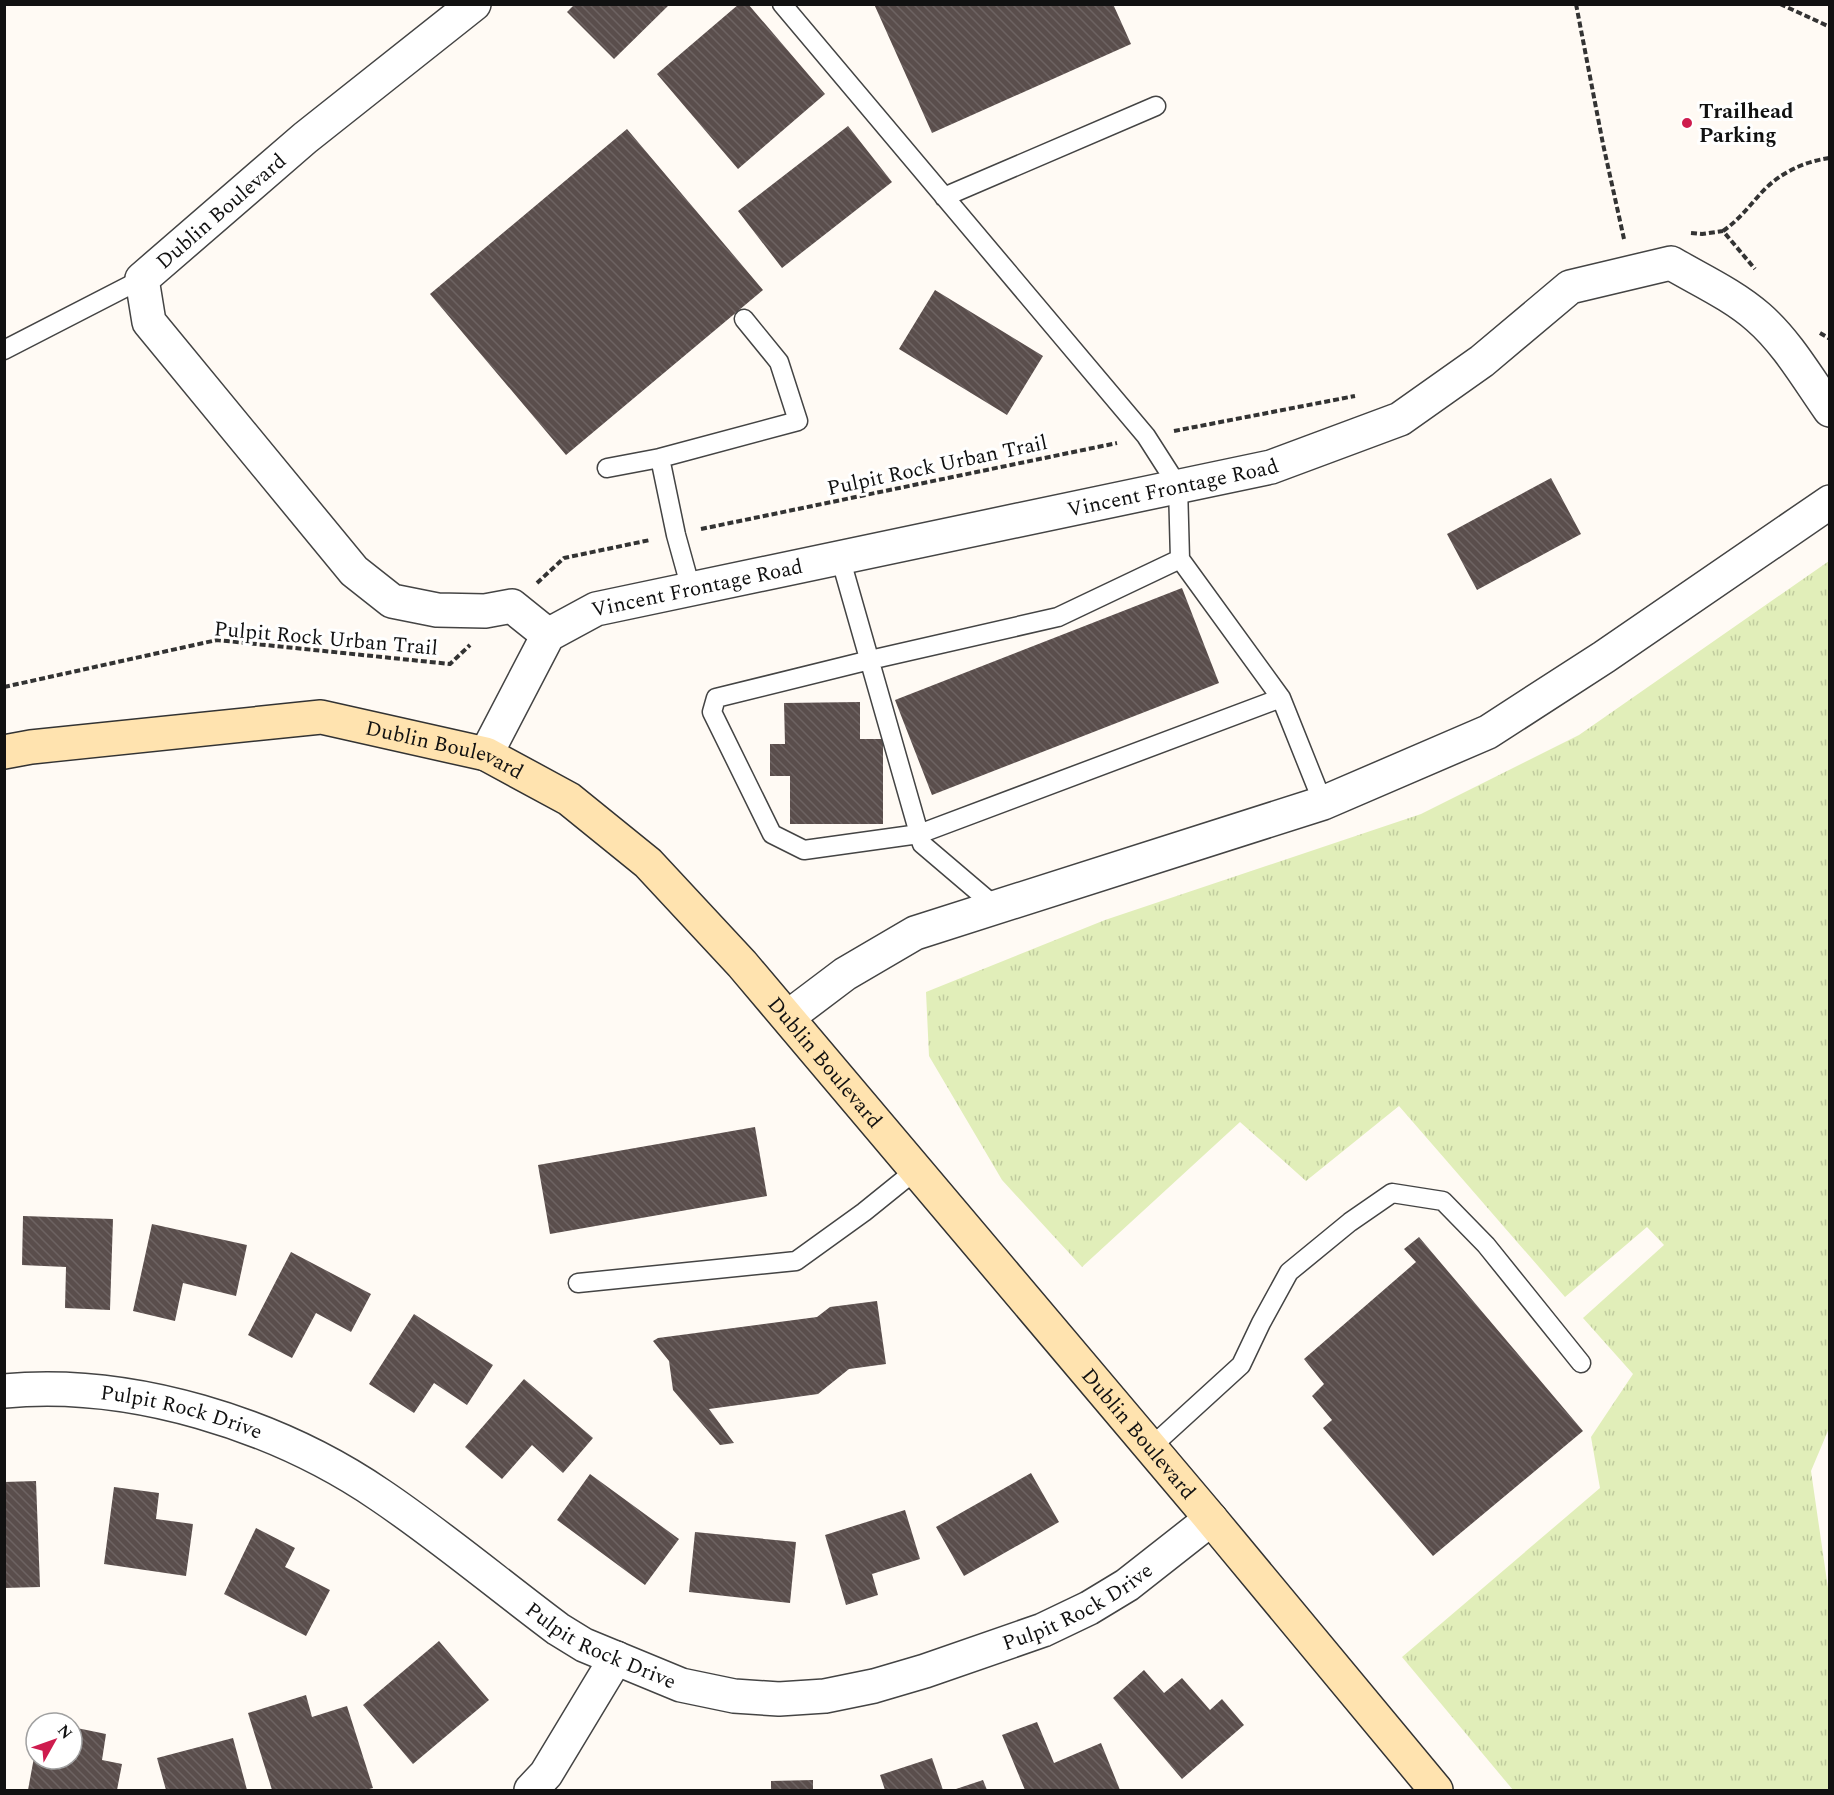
<svg xmlns="http://www.w3.org/2000/svg" width="1834" height="1795" viewBox="0 0 1834 1795" font-family="Spectral,serif">
<style>
.grass{fill:url(#grass-tufts)}
.building{fill:url(#building-back-hatch)}
.lines{fill:none;stroke-linecap:round;stroke-linejoin:round}
.service-casing{stroke:#444;stroke-width:21}
.minor-casing{stroke:#444;stroke-width:36}
.tertiary-casing{stroke:#444;stroke-width:36}
.secondary-casing{stroke:#333;stroke-width:36}
.path{stroke:#333;stroke-width:4;stroke-dasharray:6 3;stroke-linecap:butt}
.service{stroke:#fff;stroke-width:18}
.minor{stroke:#fff;stroke-width:33}
.tertiary{stroke:#fff;stroke-width:33}
.secondary{stroke:#ffe3af;stroke-width:33}
.poi-dot{fill:#ce1c4e;stroke:#fff;stroke-width:2}
.labels{text-anchor:middle;stroke-width:6;stroke-linejoin:round;paint-order:stroke}
.poi-label{font-size:21px;font-weight:bold;fill:#111;stroke:#fff;text-anchor:start}
.street-label{font-size:21px;fill:#111;stroke:#fff}
</style>
<defs>
<pattern id="grass-tufts" width="24" height="20" patternUnits="userSpaceOnUse" patternTransform="scale(1.5)"><rect width="24" height="20" fill="#e1eeb9"/><path d="M3 7l-1-3M5 7V3M7 7l1-3M15 17l-1-3M17 17v-4M19 17l1-3" fill="none" stroke="#c0cb9e"/></pattern>
<pattern id="building-back-hatch" width="6" height="6" patternUnits="userSpaceOnUse" patternTransform="scale(1.5)"><rect width="6" height="6" fill="#5a4e4c"/><path d="M-1 5l2 2M0 0l6 6M5-1l2 2" fill="none" stroke="#6d6362"/></pattern>
</defs>
<rect width="100%" height="100%" fill="#fffaf4"/>
<path class="grass" d="M1829,561L1830,1426L1811,1471L1829,1595V1790H1513L1402,1657L1600,1488L1591,1437L1633,1374L1583,1318L1664,1245L1647,1227L1565,1297L1399,1106L1306,1181L1240,1122L1082,1267L1002,1180L929,1056L926,992L1105,920L1421,814L1579,735Z"/>
<path class="building" d="M575,4H670L614,59L567,12Z
M739,4H748L825,94L738,169L657,74Z
M874,4H1113L1131,44L932,133Z
M848,126L892,182L782,268L738,211Z
M627,129L763,290L566,455L430,294Z
M935,290L1043,356L1007,415L899,349Z
M1551,478L1581,534L1477,590L1447,534Z
M1182,588L1219,683L932,795L895,700Z
M860,702V739H883V824H790V776H770V744H785L784,703Z
M755,1127L767,1196L550,1234L538,1165Z
M23,1216L113,1219L110,1310L65,1308L66,1267L22,1265Z
M152,1224L247,1245L236,1296L183,1283L175,1321L133,1311Z
M1419,1237L1583,1431L1433,1556L1323,1428L1332,1420L1312,1396L1324,1384L1304,1359L1416,1262L1404,1249Z
M291,1252L371,1294L351,1332L316,1313L292,1358L248,1335Z
M877,1301L886,1364L849,1369L818,1394L709,1409L734,1443L720,1445L673,1390L669,1361L653,1341L658,1338L817,1317L830,1307Z
M414,1314L493,1365L467,1405L434,1383L414,1413L369,1384Z
M524,1379L593,1438L563,1473L532,1445L502,1479L465,1447Z
M1031,1473L1059,1522L964,1576L936,1527Z
M590,1474L679,1539L645,1585L557,1520Z
M36,1481L40,1587L4,1588V1482Z
M114,1487L159,1493L156,1519L193,1524L186,1576L104,1564Z
M905,1510L920,1559L872,1574L878,1595L846,1605L825,1535Z
M256,1528L295,1548L285,1567L330,1590L306,1636L224,1594Z
M695,1532L796,1542L790,1603L689,1592Z
M439,1641L489,1700L413,1764L363,1705Z
M1144,1670L1164,1693L1182,1678L1210,1710L1222,1699L1244,1725L1182,1779L1113,1698Z
M306,1695L312,1717L347,1706L373,1788L365,1790H272L248,1713Z
M1037,1722L1054,1763L1101,1743L1120,1790H1025L1002,1735Z
M72,1727L106,1734L102,1760L122,1764L117,1790H28L35,1752L36,1759H72Z
M233,1738L247,1790H166L157,1758Z
M932,1758L943,1790H885L880,1775Z
M813,1780V1790H771V1781Z
M983,1780L987,1790H953Z"/>
<g class="lines">
<g class="service-casing">
<path id="service" d="M782,4L1146,436L1178,486L1180,559L1281,698L1323,803
M944,197L1156,106
M4,350L142,279
M607,468L660,458
M840,557L922,844L996,907
M1180,559L1058,617L870,660L716,698L712,712L772,834L804,850L919,834L1281,698
M691,589L676,535L660,458L798,421L779,362L744,319
M578,1283L796,1261L864,1212L916,1170
M1150,1448L1241,1365L1261,1323L1289,1272L1350,1222L1392,1193L1443,1201L1486,1245L1581,1363"/>
</g>
<g class="minor-casing">
<g id="minor">
<path d="M474,4L305,138L142,279L149,322L354,571L392,601L437,610L485,611L512,606L548,635"/>
<path id="s1" d="M486,754L548,635L596,609L1271,467L1400,419L1482,361L1570,287L1671,263C1700,280 1733,295 1758,317C1787,342 1808,379 1830,410"/>
<path id="s2" d="M4,1391C131,1379 276,1424 380,1495C441,1536 499,1585 558,1629L584,1645L681,1685L734,1696L779,1699L825,1696L874,1686L925,1671L1043,1630L1089,1608L1127,1585L1211,1519"/>
<path d="M531,1790L546,1774L616,1658"/>
</g>
</g>
<g class="tertiary-casing">
<path id="tertiary" d="M788,1017L845,974L915,933L1323,803L1488,732L1604,657L1830,502"/>
</g>
<g class="secondary-casing">
<g id="secondary">
<path id="s3" d="M4,752L31,747L321,717L486,754L569,799L648,863L742,964L1211,1519L1436,1790"/>
</g>
</g>
<path class="path" d="M1576,4L1603,144L1624,239
M1780,4L1830,27
M1723,231C1739,220 1750,205 1763,191C1780,173 1805,161 1830,158
M1691,233L1702,234L1723,231L1755,269
M1820,333L1830,339
M1174,431L1355,396
M701,529L1117,443
M537,583L564,558L650,540
M4,687L217,640L450,664L470,645"/>
<use href="#service" class="service"/>
<use href="#minor" class="minor"/>
<use href="#tertiary" class="tertiary"/>
<use href="#secondary" class="secondary"/>
</g>
<circle class="poi-dot" cx="1687" cy="123" r="6"/>
<g class="labels">
<g class="poi-label">
<text x="1699" y="118">Trailhead<tspan x="1699" dy="24">Parking</tspan></text>
</g>
<g class="street-label">
<text transform="translate(221 211) rotate(-41)" y="7">Dublin Boulevard</text>
<text transform="translate(937 465) rotate(-12)" y="7">Pulpit Rock Urban Trail</text>
<text dy="7" stroke="none"><textPath href="#s1" startOffset="778">Vincent Frontage Road</textPath></text>
<text dy="7" stroke="none"><textPath href="#s1" startOffset="292">Vincent Frontage Road</textPath></text>
<text transform="translate(326 638) rotate(5)" y="7">Pulpit Rock Urban Trail</text>
<text dy="7" stroke="none"><textPath href="#s3" startOffset="447">Dublin Boulevard</textPath></text>
<text dy="7" stroke="none"><textPath href="#s3" startOffset="951">Dublin Boulevard</textPath></text>
<text dy="7" stroke="none"><textPath href="#s2" startOffset="180">Pulpit Rock Drive</textPath></text>
<text dy="7" stroke="none"><textPath href="#s3" startOffset="1437">Dublin Boulevard</textPath></text>
<text dy="7" stroke="none"><textPath href="#s2" startOffset="1170">Pulpit Rock Drive</textPath></text>
<text dy="7" stroke="none"><textPath href="#s2" startOffset="666">Pulpit Rock Drive</textPath></text>
</g>
</g>
<rect width="1834" height="1795" fill="none" stroke="#111111" stroke-width="12"/>
<g transform="translate(54 1741) rotate(50)"><circle r="28" fill="#ffffff" stroke="#a0a0a0" stroke-width="1.5"/>
<path d="M0-4.5L10 22L0 15L-10 22Z" fill="#ce1c4e"/>
<text y="-9" font-size="16" font-weight="bold" text-anchor="middle" fill="#111111">N</text>
</g>
</svg>
